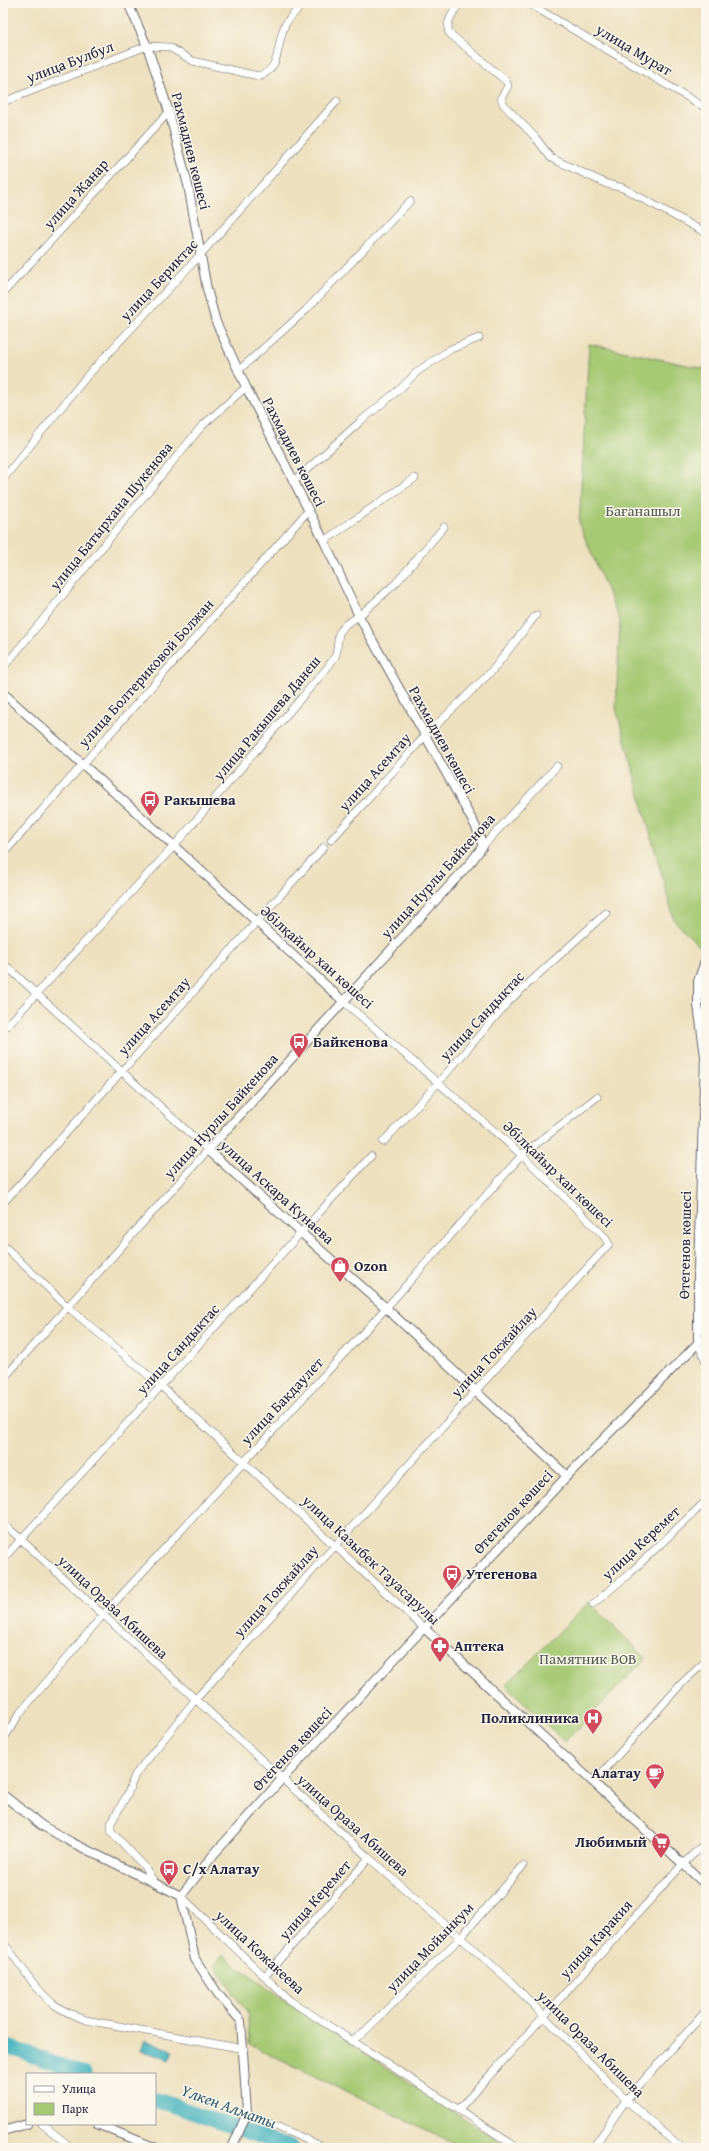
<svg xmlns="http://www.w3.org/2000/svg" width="709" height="2151" viewBox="0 0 709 2151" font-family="'Gentium Book Plus',serif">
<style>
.green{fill:#a6c973;stroke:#647657}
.water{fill:#43b2bd;stroke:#326a7c}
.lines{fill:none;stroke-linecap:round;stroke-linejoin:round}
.river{stroke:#43b2bd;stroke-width:15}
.minor-casing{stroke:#696469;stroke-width:8}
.tertiary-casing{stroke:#696469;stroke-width:10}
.minor{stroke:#fff;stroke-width:7}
.tertiary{stroke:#fff;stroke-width:8}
.labels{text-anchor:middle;stroke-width:3;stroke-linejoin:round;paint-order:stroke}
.street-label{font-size:15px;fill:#22223b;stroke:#fbf7ec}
.park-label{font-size:15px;fill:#505c4f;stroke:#fbf7ec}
.poi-label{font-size:15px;font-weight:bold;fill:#22223b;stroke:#fbf7ec;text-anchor:start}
.water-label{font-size:16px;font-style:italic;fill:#2f5c6f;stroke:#fbf7ec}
</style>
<rect width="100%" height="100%" fill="#fbf7ec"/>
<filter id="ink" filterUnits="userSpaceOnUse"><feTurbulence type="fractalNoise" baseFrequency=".025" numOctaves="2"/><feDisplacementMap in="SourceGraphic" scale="8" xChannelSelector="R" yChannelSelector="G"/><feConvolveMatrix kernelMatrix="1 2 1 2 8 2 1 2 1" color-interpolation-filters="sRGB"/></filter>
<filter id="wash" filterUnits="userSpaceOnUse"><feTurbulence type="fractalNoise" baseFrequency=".012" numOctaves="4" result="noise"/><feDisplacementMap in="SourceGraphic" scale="16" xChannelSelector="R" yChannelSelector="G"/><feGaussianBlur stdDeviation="0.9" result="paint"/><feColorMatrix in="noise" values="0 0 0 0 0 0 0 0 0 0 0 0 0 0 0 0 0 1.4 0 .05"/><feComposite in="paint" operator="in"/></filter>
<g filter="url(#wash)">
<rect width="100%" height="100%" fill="#ede0be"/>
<path class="green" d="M589,344L706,369V953L674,920L616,708L620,621L579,524Z
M589,1602L646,1658L565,1742L506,1685Z
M222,1955L288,2002L509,2148H464L249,2044L248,2014L215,1966Z"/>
<path class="water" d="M145,2040L173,2050L169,2060L141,2050Z"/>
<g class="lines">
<path class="river" d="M3,2045L84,2074
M155,2099L292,2148"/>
</g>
</g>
<g filter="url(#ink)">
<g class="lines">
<g class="minor-casing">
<path id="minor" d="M460,3C454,12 445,21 449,33L506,81L508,86L501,98L504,105L535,137L551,158L607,184L623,188L706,233
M528,3L706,108
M3,102L147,46L169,47L193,61L258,76C282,70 276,43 285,25C289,17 298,10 304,3
M3,293L169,112
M238,371L306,310L410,201
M3,479L87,376L201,254L337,101
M293,482L362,420L401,388L418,371L451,349L479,338
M324,541L415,478
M3,668L201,427L246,387
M331,840L424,737L492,671L536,615
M483,846L557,766
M3,854L308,511
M3,963L208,1150L3,1379
M3,1030L174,846L327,668L336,655L339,633L346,624L359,616L396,583L444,527
M383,1142L439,1082L509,1001L606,913
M3,1203L324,847
M3,1245L68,1307L162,1387L424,1628
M698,1343L706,1362
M3,1523L369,1858L509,1980L626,2100L682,2148
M3,1559L371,1156
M593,1604L629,1574L706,1501
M3,1740L20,1713L103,1615L386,1308L522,1155L597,1097
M594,1782L682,1683L706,1661
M155,1883L143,1865L111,1831V1823L127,1795L135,1775L195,1700L609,1244L603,1235L522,1155L343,1001
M181,1896L289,2000L518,2148
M3,1942C19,1962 34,1989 55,2005C64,2012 75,2016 86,2020L244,2049
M265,1976L369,1858
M351,2041L362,2034L461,1937L523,1866
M459,2109L683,1864L706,1842
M247,2113L325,2148
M42,2124L72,2148
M593,2148L626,2100L706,2011"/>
</g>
<g class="tertiary-casing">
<path id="tertiary" d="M128,3L147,46L169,112L188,185L207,289L216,322L246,387L324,541L359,616L476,827L483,846L471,862L208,1150L386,1308L567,1476
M3,693L174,846L343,1001
M424,1628L706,1885
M3,1795L41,1825L71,1842L181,1896
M97,2124L156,2148
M3,2131L27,2124
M232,2148L247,2113L241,2021L218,1994L195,1959L181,1896L214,1854L282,1779L567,1476L698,1343V1270L705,1056L698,1005V981L706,959"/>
</g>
<use href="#minor" class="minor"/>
<use href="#tertiary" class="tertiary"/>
</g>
</g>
<defs>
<g id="bus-pin" transform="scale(1)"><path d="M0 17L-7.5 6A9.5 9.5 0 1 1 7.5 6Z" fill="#d1495b" stroke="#fbf7ec"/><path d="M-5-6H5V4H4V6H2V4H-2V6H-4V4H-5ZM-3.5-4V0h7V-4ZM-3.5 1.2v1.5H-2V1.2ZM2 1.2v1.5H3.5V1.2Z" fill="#fff"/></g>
<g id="shop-pin" transform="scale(1)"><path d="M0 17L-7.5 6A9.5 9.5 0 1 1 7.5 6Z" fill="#d1495b" stroke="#fbf7ec"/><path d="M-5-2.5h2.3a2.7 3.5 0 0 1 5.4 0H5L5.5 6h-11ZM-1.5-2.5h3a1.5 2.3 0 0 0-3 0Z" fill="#fff"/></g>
<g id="pharmacy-pin" transform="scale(1)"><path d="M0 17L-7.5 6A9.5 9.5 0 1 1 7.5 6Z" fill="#d1495b" stroke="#fbf7ec"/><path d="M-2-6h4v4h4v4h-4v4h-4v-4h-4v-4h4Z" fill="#fff"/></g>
<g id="hospital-pin" transform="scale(1)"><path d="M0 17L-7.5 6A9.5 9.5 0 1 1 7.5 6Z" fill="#d1495b" stroke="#fbf7ec"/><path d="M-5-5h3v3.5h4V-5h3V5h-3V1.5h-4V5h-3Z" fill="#fff"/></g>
<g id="cafe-pin" transform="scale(1)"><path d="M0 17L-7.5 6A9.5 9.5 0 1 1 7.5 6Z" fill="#d1495b" stroke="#fbf7ec"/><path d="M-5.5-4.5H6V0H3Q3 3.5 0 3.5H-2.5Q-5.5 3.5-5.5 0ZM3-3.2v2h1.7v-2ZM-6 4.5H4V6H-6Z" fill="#fff"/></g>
<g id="supermarket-pin" transform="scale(1)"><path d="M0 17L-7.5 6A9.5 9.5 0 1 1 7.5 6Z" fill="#d1495b" stroke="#fbf7ec"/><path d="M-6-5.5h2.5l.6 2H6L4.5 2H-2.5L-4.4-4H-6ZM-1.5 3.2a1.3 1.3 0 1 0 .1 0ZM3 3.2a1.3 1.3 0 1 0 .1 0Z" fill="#fff"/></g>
</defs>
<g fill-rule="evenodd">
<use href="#bus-pin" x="150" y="800"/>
<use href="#bus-pin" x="299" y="1042"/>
<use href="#shop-pin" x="340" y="1266"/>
<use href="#bus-pin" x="452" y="1574"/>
<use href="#pharmacy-pin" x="440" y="1646"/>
<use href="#hospital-pin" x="593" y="1718"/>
<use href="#cafe-pin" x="655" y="1773"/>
<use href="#supermarket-pin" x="661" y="1842"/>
<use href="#bus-pin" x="169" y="1869"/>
</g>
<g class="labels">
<g class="street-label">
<text transform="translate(634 50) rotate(31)" y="5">улица Мурат</text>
<text transform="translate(70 62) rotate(-21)" y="5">улица Булбул</text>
<text transform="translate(191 151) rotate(76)" y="5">Рахмадиев көшесі</text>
<text transform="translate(76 194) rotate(-48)" y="5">улица Жанар</text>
<text transform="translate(159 280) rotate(-47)" y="5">улица Бериктас</text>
<text transform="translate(294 452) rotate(63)" y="5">Рахмадиев көшесі</text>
<text transform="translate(111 516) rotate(-51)" y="5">улица Батырхана Шукенова</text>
<text transform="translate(146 673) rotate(-48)" y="5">улица Болтериковой Болжан</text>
<text transform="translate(267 718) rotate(-50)" y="5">улица Ракышева Данеш</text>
<text transform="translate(442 740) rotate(61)" y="5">Рахмадиев көшесі</text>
<text transform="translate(375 772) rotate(-48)" y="5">улица Асемтау</text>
<text transform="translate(438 876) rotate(-48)" y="5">улица Нурлы Байкенова</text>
<text transform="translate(317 957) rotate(42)" y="5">Әбілқайыр хан көшесі</text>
<text transform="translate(154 1016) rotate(-48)" y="5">улица Асемтау</text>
<text transform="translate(482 1016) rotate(-47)" y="5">улица Сандыктас</text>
<text transform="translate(221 1116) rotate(-48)" y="5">улица Нурлы Байкенова</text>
<text transform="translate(558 1174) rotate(44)" y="5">Әбілқайыр хан көшесі</text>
<text transform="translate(277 1192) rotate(42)" y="5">улица Аскара Кунаева</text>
<text transform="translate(685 1245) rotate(-89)" y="5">Өтегенов көшесі</text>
<text transform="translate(178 1349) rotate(-48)" y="5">улица Сандыктас</text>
<text transform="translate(494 1352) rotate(-47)" y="5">улица Токжайлау</text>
<text transform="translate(282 1401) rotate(-47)" y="5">улица Бакдаулет</text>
<text transform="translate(513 1512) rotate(-47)" y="5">Өтегенов көшесі</text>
<text transform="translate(641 1543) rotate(-43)" y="5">улица Керемет</text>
<text transform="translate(371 1560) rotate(43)" y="5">улица Казыбек Тауасарулы</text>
<text transform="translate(276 1591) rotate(-48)" y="5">улица Токжайлау</text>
<text transform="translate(113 1607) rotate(43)" y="5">улица Ораза Абишева</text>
<text transform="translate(292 1749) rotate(-47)" y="5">Өтегенов көшесі</text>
<text transform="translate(353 1825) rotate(42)" y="5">улица Ораза Абишева</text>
<text transform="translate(315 1900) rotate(-49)" y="5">улица Керемет</text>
<text transform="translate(596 1939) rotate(-48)" y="5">улица Каракия</text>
<text transform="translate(430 1947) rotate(-46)" y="5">улица Мойынкум</text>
<text transform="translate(260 1952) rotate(43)" y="5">улица Кожакеева</text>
<text transform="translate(591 2044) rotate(45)" y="5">улица Ораза Абишева</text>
</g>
<g class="park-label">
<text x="643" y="516">Бағанашыл</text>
<text x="588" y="1664">Памятник ВОВ</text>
</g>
<g class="poi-label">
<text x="164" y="805">Ракышева</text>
<text x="313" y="1047">Байкенова</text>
<text x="354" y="1271">Ozon</text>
<text x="466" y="1579">Утегенова</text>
<text x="454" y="1651">Аптека</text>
<text x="579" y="1723" text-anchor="end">Поликлиника</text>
<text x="641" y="1778" text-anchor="end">Алатау</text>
<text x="647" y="1847" text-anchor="end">Любимый</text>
<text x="183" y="1874">С/х Алатау</text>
</g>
<g class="water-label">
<text transform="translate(229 2106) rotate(20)" y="6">Үлкен Алматы</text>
</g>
</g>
<rect width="709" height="2151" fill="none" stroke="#fbf7ec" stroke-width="16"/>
<rect x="26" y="2073" width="130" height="52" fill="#fbf7ec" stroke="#a4a2a5"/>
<rect x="34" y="2086" width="20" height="6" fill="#ffffff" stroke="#a4a2a5"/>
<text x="62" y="2093" font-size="12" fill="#22223b">Улица</text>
<rect x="34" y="2103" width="20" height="12" fill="#a6c973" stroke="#a4a2a5"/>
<text x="62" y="2113" font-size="12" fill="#22223b">Парк</text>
</svg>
